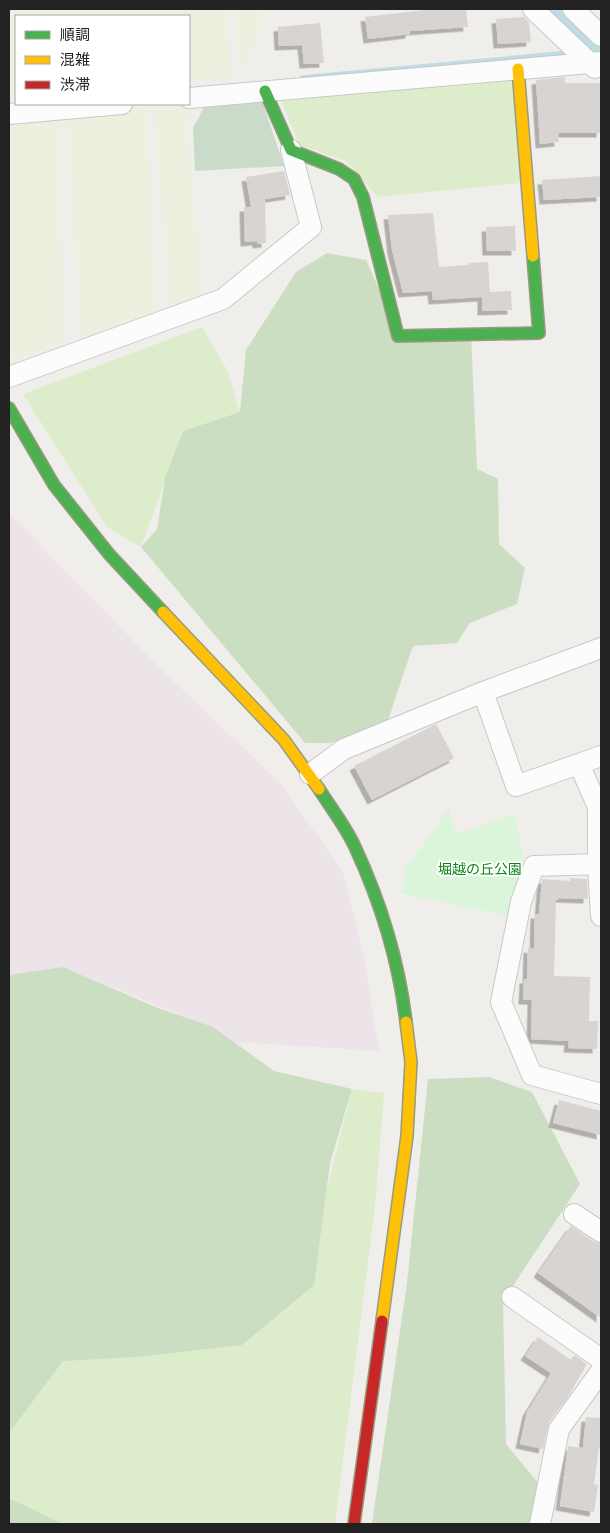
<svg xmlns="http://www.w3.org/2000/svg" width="610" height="1533" viewBox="0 0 610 1533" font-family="'Archivo Narrow','Noto Sans JP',sans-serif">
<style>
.industrial{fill:#ede4e9}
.farmland{fill:#efefdf}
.grass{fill:#ddeccb}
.forest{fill:#cbdec1}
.cemetery{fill:#cadbca}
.park{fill:#daf5da}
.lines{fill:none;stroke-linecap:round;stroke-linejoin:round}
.stream{stroke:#bfdbe3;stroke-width:5.5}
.canal{stroke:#bfdbe3;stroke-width:19}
.building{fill:#d7d4d2;filter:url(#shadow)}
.street-casing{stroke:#c9c8c7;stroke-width:22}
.fast-casing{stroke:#999a82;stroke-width:14}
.slow-casing{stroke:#999a82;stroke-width:14}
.jam-casing{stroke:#999a82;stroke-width:14}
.street{stroke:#fdfcfc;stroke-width:20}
.fast{stroke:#4caf50;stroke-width:11}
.slow{stroke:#ffc107;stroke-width:11}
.jam{stroke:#c62828;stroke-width:11}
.labels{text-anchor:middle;stroke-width:4;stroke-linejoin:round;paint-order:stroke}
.park-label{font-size:14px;fill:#0c8416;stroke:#fff}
</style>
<defs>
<filter id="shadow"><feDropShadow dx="-4.5" dy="4.5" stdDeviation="0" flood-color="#0004"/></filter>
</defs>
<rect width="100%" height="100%" fill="#f0eeeb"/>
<path class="industrial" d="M9,513L157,665L279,782L343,871L364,957L379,1051L234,1042L190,1019L63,967L9,980Z"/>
<path class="farmland" d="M9,9H47L48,16H16V98H9Z
M56,9H137L138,16H56Z
M145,9H226L232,77L189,81V16H146Z
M235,9H260L261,27L240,77Z
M200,97L187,125L202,292L199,301L171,312L153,104H189Z
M146,107L156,312L82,339L66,114Z
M57,116L64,340L16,360L9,354V120Z"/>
<path class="grass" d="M513,80L521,183L378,197L346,161L299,145L281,100Z
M202,327L227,370L240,412L183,431L141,547L107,527L23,394Z
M352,1089L384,1093L375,1207L335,1524H63L9,1498V1422L63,1361L300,1297Z"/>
<path class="forest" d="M327,253L366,260L403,342L471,334L477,469L498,479L499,544L525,568L517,604L470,623L457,643L413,646L387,723L331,743H305L141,547L157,529L165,478L183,431L240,412L246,350L296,272Z
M63,967L158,1008L213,1027L274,1071L352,1089L330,1163L314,1285L242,1345L136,1357L63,1361L9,1433V975Z
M489,1077L532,1092L580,1184L503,1301L506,1444L539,1484L537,1524H372L407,1283L428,1079Z
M9,1498L63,1524H9Z"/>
<path class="cemetery" d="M262,101L284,166L195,171L193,128L206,104Z"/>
<path class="park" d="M449,808L453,829L462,833L514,814L524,858L509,916L400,893L404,887V872Z"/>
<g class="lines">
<path class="stream" d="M302,78L571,53"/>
<path class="canal" d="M550,9L601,59"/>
</g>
<path class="building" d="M433,9H466L468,27L410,31V34L368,39L365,17Z
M524,17L529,22L531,42L498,44L496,19Z
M320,23L324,63L304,64L302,45L279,46L278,27Z
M565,77V83H601V133H558L559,142L540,144L536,80Z
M284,171L290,195L265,199L266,243L257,244V241L245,242L244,207H251L246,177Z
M601,176V197L544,200L542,180Z
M433,213L439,267L469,265V263L488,262L490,292L511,291L512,310L482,311V297L433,300L432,291L403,293L392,250L388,215Z
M515,226L516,251H487L486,227Z
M436,724L454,758L372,800L354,766Z
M570,878L587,879L588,899L559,898V900H556L554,976L590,977L589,1021H598L597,1049L568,1048L569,1041L531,1039L532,1000H523L524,979H527L528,948L534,949L535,914H539L542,879L570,881Z
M559,1100L601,1111V1135L553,1123Z
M571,1226L594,1242L601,1244V1318L538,1273Z
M538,1337L571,1360L574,1355L587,1364L568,1397L549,1422L543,1449L520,1444L527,1412L551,1373L525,1356Z
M586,1417L601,1418V1448L599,1447L594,1484L598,1485L594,1512L560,1506L568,1446L583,1448Z"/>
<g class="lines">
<g class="street-casing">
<path id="street" d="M533,9L595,68
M573,9L601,36
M189,98L601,62
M9,114L122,104
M9,377L223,299L311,227L291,150
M483,692L601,648
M579,764L598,807V864L601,916
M310,774L344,749L483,692L516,786L601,756
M601,864L534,866L521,902L501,1002L532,1075L601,1094
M574,1214L601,1232
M512,1297L601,1359
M540,1524L559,1429L601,1371"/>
</g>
<g class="fast-casing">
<path id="fast" d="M265,91L291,150L339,169L354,179L363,197L398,336L539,333L533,256
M9,408L54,485L109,554L163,612
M319,789C331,808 346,827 355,847C381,903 399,962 406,1022"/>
</g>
<g class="slow-casing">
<path id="slow" d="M518,69L533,256
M163,612L284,740L319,789
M382,1321L407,1136L411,1062L406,1022"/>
</g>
<g class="jam-casing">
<path id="jam" d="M354,1524L382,1321"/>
</g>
<use href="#street" class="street"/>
<use href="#fast" class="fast"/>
<use href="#slow" class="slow"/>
<use href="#jam" class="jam"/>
</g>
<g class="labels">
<g class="park-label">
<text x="480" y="874">堀越の丘公園</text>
</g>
</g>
<rect width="610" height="1533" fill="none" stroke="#222222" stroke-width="20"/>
<rect x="15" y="15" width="175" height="90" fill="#ffffff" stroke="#a7a7a7"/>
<rect x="25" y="31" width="25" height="8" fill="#4caf50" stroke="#a7a7a7"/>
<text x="60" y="40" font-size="15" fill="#222222">順調</text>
<rect x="25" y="56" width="25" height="8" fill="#ffc107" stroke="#a7a7a7"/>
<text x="60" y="65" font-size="15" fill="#222222">混雑</text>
<rect x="25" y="81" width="25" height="8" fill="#c62828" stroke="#a7a7a7"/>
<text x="60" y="90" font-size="15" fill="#222222">渋滞</text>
</svg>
